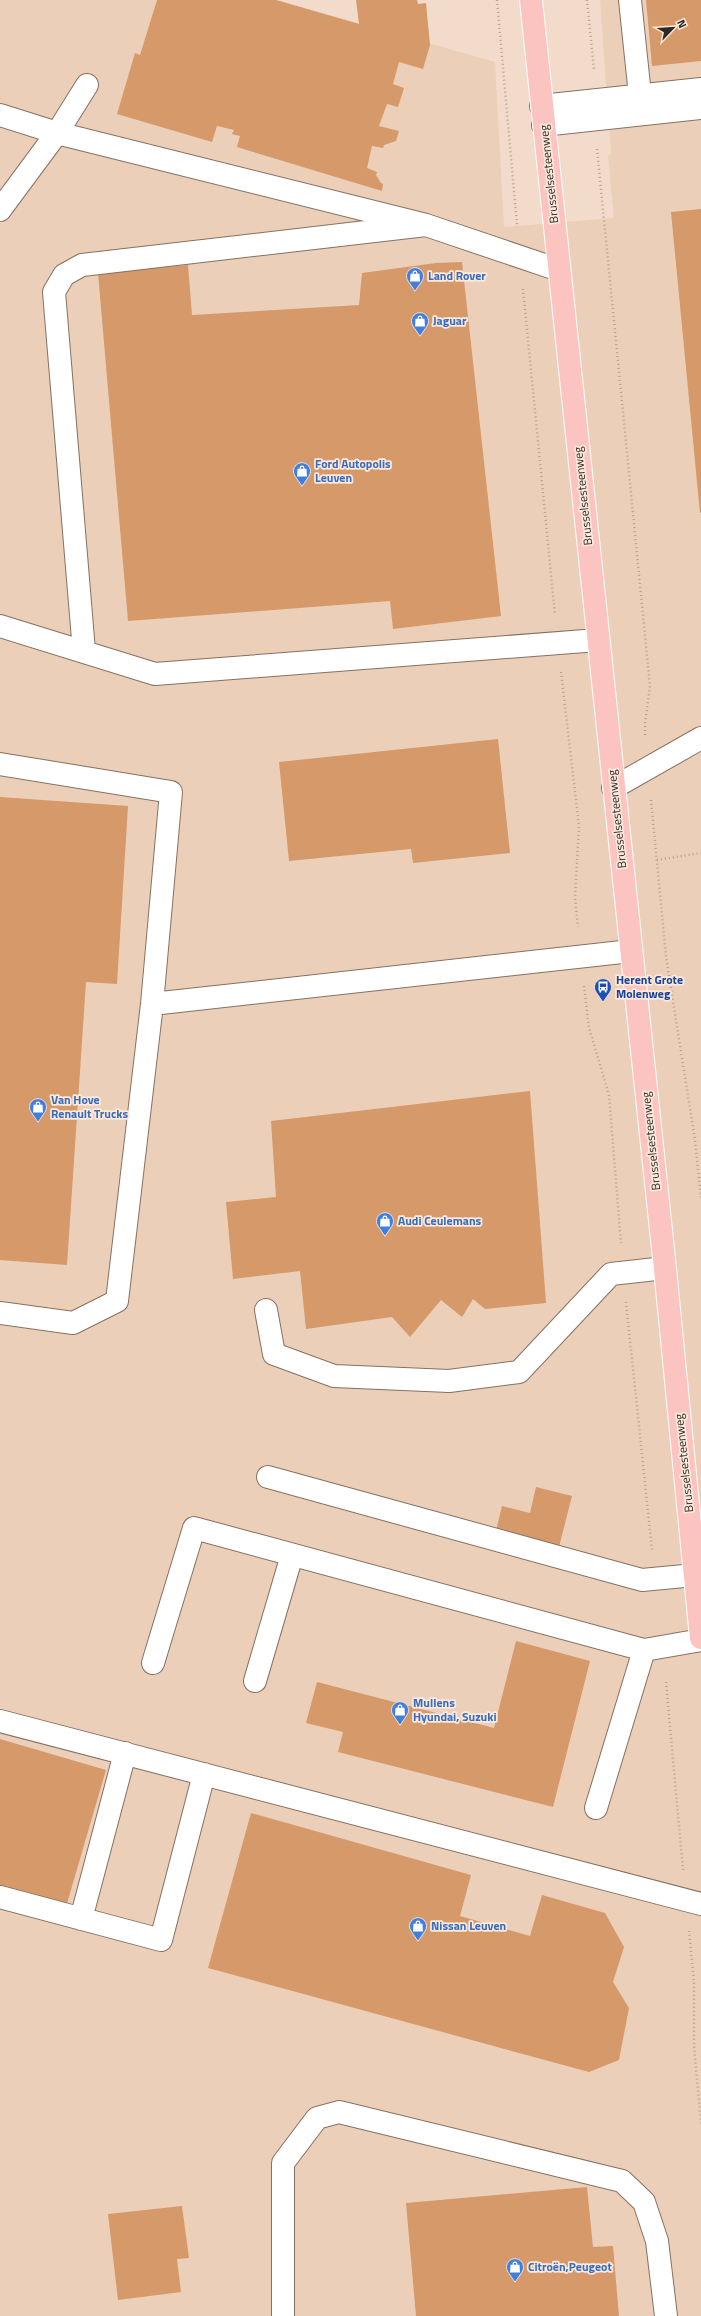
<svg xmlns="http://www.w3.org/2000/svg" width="701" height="2316" viewBox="0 0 701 2316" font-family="'Titillium Web',sans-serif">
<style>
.built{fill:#eccfb9}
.building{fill:#d5996a}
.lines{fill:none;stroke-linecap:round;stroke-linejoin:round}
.minor-casing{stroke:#857162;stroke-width:24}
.major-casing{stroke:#fff;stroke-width:24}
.path{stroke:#b5a295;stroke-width:2.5;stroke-dasharray:1 3;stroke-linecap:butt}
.minor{stroke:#fff;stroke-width:22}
.major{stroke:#fbc4c1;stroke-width:22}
.labels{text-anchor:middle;stroke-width:3.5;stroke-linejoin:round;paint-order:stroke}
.street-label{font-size:12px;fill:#302822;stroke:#fce9dc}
.shop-label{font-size:12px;font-weight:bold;fill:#366cbe;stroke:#fce9dc;text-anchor:start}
.transit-label{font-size:12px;font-weight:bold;fill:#164399;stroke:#fce9dc;text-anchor:start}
</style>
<rect width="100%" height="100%" fill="#f2dbca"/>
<path class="built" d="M0,0H277L495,62L504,227L614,218L608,155L611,154L600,0H701V2316H0Z"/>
<path class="building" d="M157,0H276L359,24L356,0H417L418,4L426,3L430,45L423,69L399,62L393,84L404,88L398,107L387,104L379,126L399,131L396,141L384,145L383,148L372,146L367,168L377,172L376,175L381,183L383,184L382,191L237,147L240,136L232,134L234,130L217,126L212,142L117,114L135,53L140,55Z
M646,0H701V61L652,66Z
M701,209V513H700L671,212Z
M462,262L501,616L393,629L390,601L128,621L98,273L188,265L192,315L359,305L362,273L436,263Z
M498,739L510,853L413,863L411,849L289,861L279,762Z
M0,797L128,806L117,984L86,982L67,1265L0,1260Z
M530,1091L546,1303L485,1309L473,1299L462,1317L441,1300L410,1337L392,1317L306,1329L300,1271L233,1279L226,1202L276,1197L271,1121Z
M536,1487L572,1496L558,1551L495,1535L502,1506L530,1513Z
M516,1641L590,1661L553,1807L338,1752L343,1732L306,1723L317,1682L494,1728Z
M0,1739L106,1770L66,1907L0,1887Z
M251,1813L471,1875L460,1916L530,1936L542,1895L605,1913L624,1947L613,1982L629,2008L619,2060L589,2072L208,1968Z
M587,2187L593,2247L613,2246L619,2316H416L406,2203Z
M182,2206L189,2258L177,2259L181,2292L118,2300L108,2214Z"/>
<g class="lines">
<g class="minor-casing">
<path id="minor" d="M630,0L640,95
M541,106L701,89
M0,115L57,133L426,225L559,270
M543,125L701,108
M0,210L57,133L87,85
M0,626L155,674L598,640
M84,651L54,292L64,275L82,265L426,225
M0,764L171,792L152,1004L117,1301L73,1323L0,1313
M613,788L701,738
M152,1004L631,951
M266,1310L274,1354L334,1376L449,1381L519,1372L611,1274L665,1268
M268,1477L642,1580L695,1575
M153,1663L194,1528L644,1650L701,1640
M255,1681L292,1555
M0,1721L701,1904
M596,1808L644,1650
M0,1897L161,1940L204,1774
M81,1919L125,1753
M283,2316V2163L317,2118L339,2112L622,2181L644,2202L657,2241L666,2316"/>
</g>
<g class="major-casing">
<path id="major" d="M531,0L665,1268L701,1638"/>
</g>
<path class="path" d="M497,0L517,225
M587,0L594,70
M597,149L650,686L645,724V735
M523,289L555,615
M561,672L579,826L575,897L578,927
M651,800L666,957L695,1140L701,1198
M657,860L701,853
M584,986L589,1028L609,1095L621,1243
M626,1302L652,1550
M666,1682L683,1870
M689,1931L694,1981V2045L701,2124"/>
<use href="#minor" class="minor"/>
<use href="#major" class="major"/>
</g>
<defs>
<g id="shop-pin" transform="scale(0.9)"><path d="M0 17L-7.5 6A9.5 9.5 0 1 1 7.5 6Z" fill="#3f7fe0" stroke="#fce9dc"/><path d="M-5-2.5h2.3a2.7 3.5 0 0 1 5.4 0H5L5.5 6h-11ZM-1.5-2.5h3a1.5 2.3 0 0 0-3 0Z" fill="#fff"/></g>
<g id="bus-pin" transform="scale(0.9)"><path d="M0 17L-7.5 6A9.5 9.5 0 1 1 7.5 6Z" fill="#1a4fb4" stroke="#fce9dc"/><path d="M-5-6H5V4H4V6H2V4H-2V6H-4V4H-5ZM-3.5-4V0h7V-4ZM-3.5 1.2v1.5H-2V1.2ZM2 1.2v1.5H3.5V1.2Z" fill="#fff"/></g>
</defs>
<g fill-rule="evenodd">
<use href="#shop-pin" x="415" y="276"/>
<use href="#shop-pin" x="420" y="321"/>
<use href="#shop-pin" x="302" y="471"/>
<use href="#bus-pin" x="603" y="987"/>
<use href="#shop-pin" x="38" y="1107"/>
<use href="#shop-pin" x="385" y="1221"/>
<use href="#shop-pin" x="400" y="1710"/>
<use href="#shop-pin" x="418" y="1926"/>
<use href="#shop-pin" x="515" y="2267"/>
</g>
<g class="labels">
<g class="street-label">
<text transform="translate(549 174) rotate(-96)" y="4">Brusselsesteenweg</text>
<text transform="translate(583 496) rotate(-96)" y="4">Brusselsesteenweg</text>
<text transform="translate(617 819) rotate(-96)" y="4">Brusselsesteenweg</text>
<text transform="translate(651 1141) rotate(-96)" y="4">Brusselsesteenweg</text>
<text transform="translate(684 1463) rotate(-96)" y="4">Brusselsesteenweg</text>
</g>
<g class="shop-label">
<text x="428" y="280">Land Rover</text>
<text x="433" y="325">Jaguar</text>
<text x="315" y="468">Ford Autopolis<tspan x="315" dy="14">Leuven</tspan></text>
<text x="51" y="1104">Van Hove<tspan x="51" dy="14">Renault Trucks</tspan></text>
<text x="398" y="1225">Audi Ceulemans</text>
<text x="413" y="1707">Mullens<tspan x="413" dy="14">Hyundai, Suzuki</tspan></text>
<text x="431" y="1930">Nissan Leuven</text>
<text x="528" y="2271">Citroën,Peugeot</text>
</g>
<g class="transit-label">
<text x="616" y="984">Herent Grote<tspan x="616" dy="14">Molenweg</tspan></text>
</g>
</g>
<g transform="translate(673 28) rotate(65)" stroke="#fce9dc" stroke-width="3" paint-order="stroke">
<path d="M0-3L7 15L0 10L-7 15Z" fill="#302822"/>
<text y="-6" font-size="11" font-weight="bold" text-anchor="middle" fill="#302822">N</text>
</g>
</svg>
